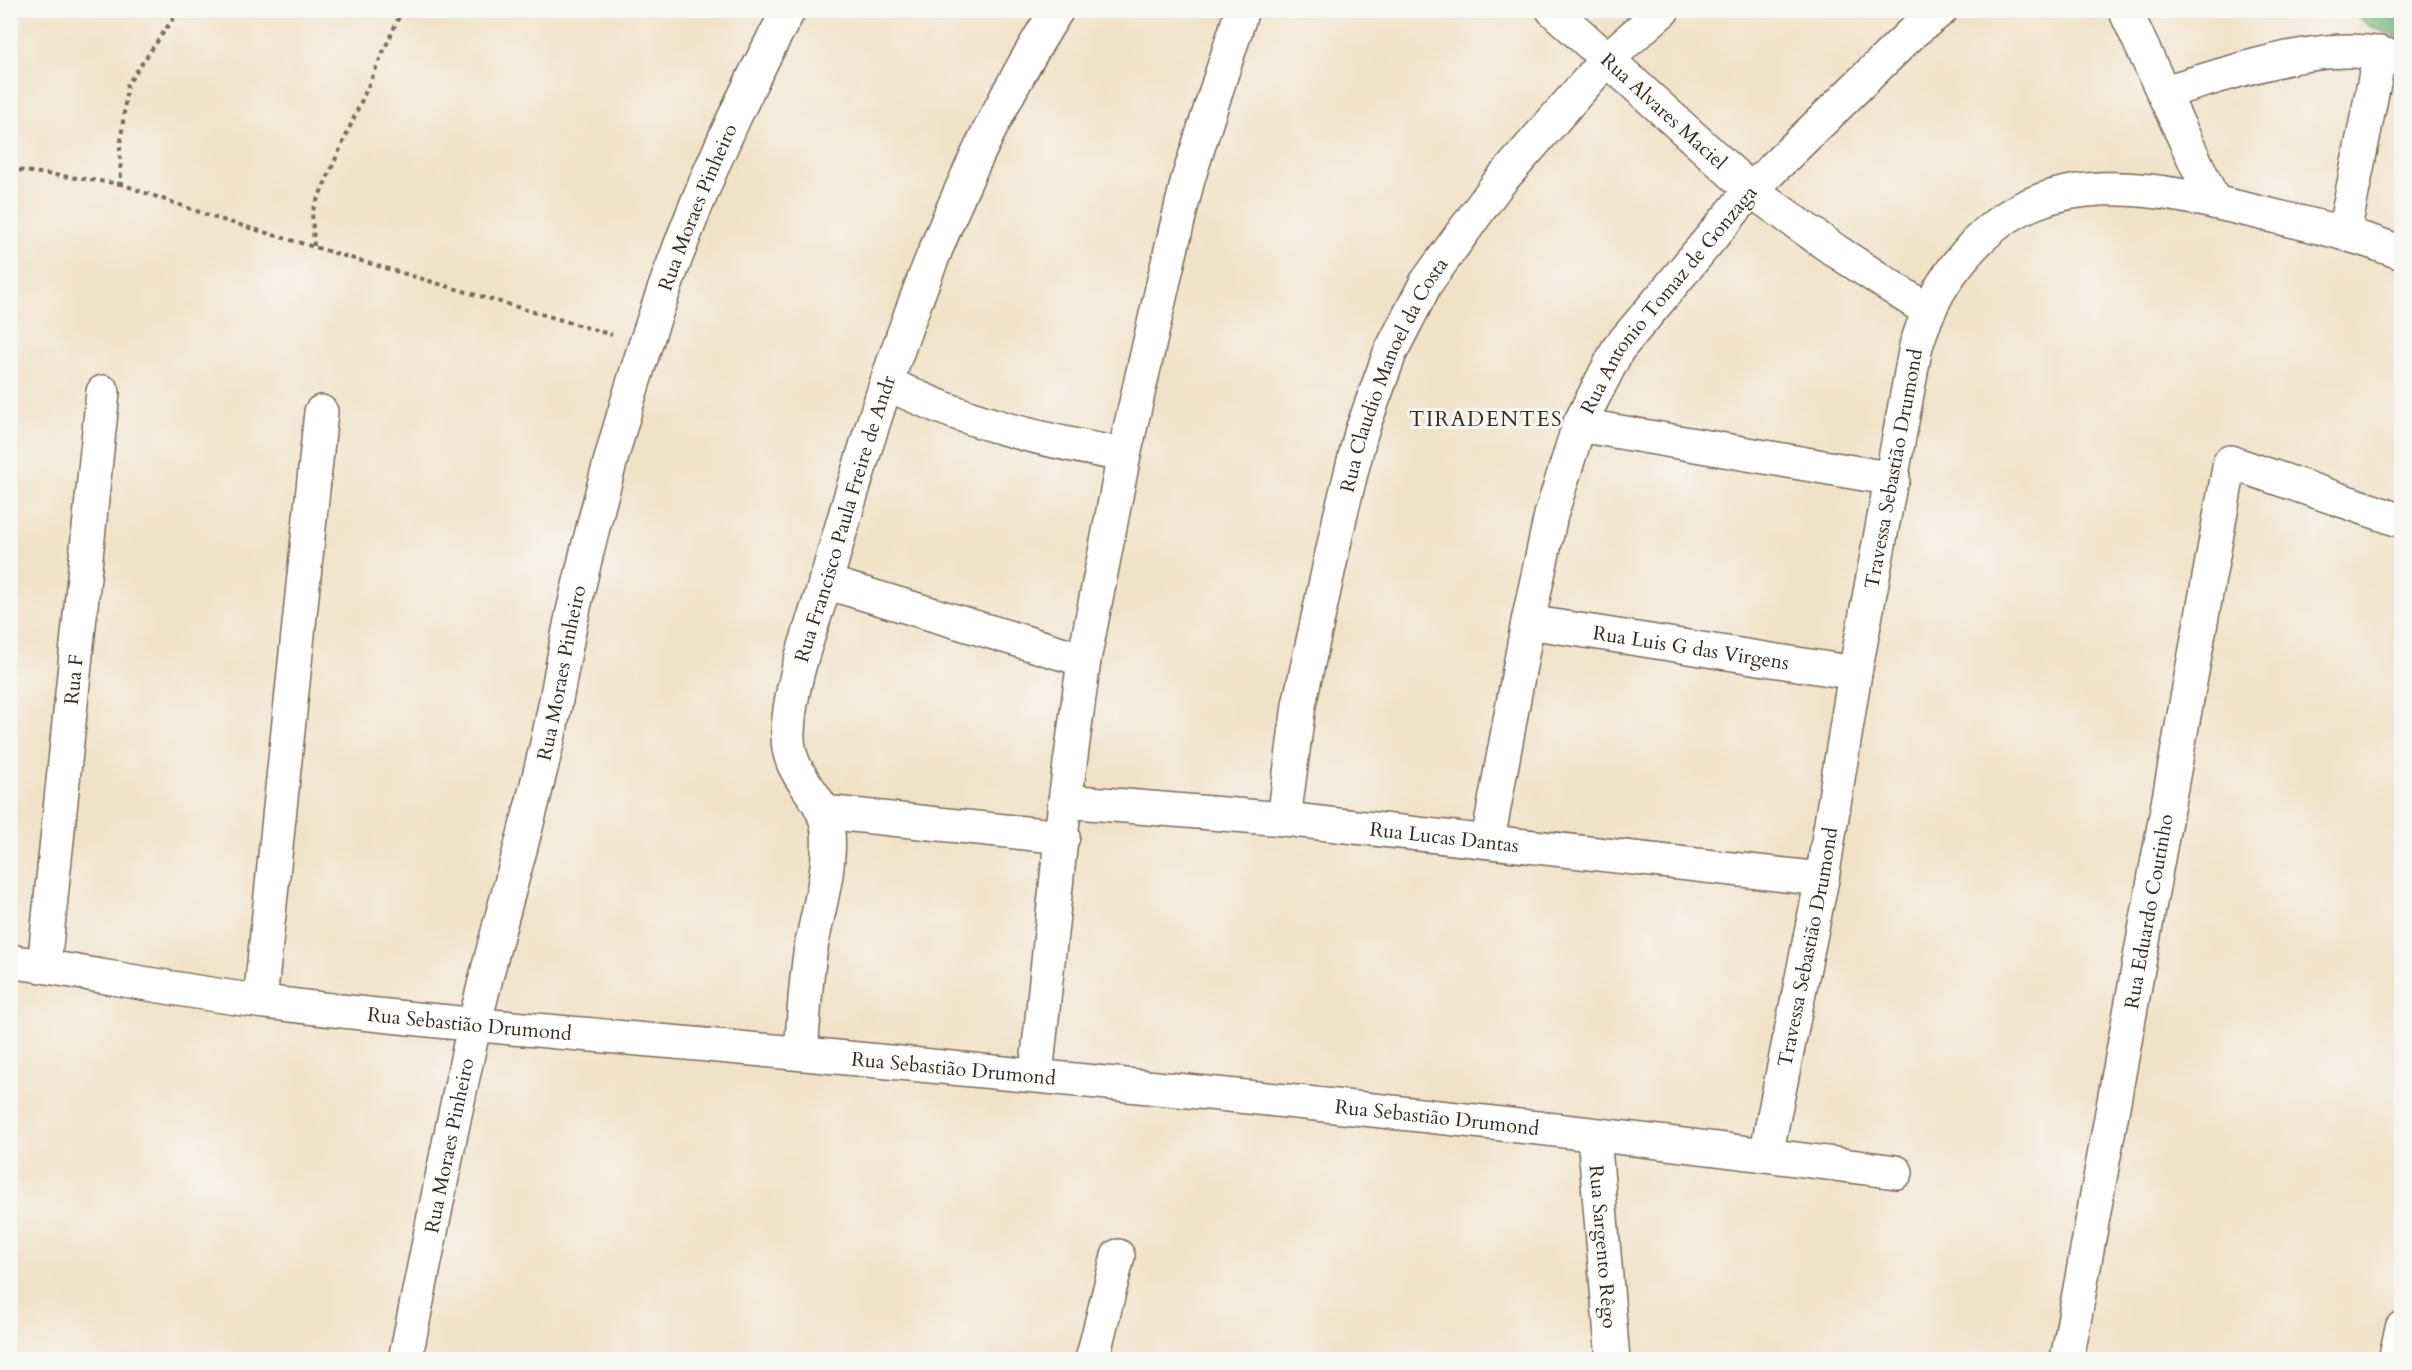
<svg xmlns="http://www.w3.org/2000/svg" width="2412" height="1370" viewBox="0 0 2412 1370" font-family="Cardo,serif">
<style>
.forest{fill:#72b376;stroke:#566e4a;stroke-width:1.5}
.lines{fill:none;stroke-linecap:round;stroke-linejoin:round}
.minor-casing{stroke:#7b6a59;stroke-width:36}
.path{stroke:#7b6a59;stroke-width:4;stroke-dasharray:4.5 4.5;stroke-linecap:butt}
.minor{stroke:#fff;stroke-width:33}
.labels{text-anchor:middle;stroke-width:6;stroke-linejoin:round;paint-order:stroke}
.street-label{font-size:20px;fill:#3b2a1e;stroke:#f6f6f2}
.neighbourhood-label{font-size:21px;letter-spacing:1.5px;fill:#3b2a1e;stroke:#f6f6f2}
</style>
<rect width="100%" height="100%" fill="#f6f6f2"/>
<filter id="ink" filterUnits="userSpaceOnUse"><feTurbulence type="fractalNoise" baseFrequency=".0167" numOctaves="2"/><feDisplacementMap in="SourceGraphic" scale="12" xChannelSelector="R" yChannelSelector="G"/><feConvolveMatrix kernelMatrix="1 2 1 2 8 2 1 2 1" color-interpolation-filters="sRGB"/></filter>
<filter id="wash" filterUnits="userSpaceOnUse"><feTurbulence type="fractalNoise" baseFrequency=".008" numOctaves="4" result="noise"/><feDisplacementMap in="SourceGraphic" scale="24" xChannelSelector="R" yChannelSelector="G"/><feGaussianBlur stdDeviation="1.35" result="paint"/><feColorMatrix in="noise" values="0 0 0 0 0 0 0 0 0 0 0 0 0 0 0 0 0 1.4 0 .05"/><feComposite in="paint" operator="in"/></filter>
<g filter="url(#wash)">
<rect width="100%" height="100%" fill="#f1e2c7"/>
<path class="forest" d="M2351,11H2401V39L2368,25Z"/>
</g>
<g filter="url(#ink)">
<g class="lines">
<g class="minor-casing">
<g id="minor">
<path id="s1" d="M1553,10L1751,190L1836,251L1927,310"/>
<path d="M2125,10L2214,202"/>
<path d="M2164,92C2232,74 2333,33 2402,60"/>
<path d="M2344,233L2380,53"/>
<path d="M887,383C963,422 1041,440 1124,455"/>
<path d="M1579,425L1893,479"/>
<path d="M825,582L1084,660"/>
<path id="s2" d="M1528,622L1855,673"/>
<path id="s3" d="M1065,801L1284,819L1822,879"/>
<path d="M824,812L1063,837"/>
<path id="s4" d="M1284,819L1299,705L1340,517L1361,433L1390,353L1426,283L1497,185L1607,59L1663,10"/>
<path id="s5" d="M1488,840L1528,622L1551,515L1579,425L1618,349L1751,190L1914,31L1941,10"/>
<path id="s6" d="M10,961C95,974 180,991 265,1002C448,1025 631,1037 815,1055C1176,1089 1537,1124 1896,1172"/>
<path id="s7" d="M44,966L103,392"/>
<path d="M260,1001L321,412"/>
<path id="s8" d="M801,1053C804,1018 805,982 811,948C818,910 831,871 828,832C825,792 786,780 788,732C790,678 814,623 829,571C883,379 949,180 1057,10"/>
<path d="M1036,1075L1065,801L1084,660L1124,455L1166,271L1188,179L1242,10"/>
<path id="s9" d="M1594,1135L1613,1360"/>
<path id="s10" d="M1766,1155L1822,879L1855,673L1916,346C1929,305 1942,280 1971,248C2048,162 2157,188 2257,212C2306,224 2355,234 2402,253"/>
<path id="s11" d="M405,1360C428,1249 449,1137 474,1027C496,931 526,836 548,739C558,695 564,651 574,607C621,400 685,197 789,10"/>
<path d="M1092,1360L1118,1256"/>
<path id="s12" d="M2067,1360L2230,462L2402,521"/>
<path d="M2395,1360L2402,1328"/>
</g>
</g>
<path class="path" d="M179,10L127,85L120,149L121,184L216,218L612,335
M10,169L121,184
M314,246L312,212L402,10"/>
<use href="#minor" class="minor"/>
</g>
</g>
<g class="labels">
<g class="street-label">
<text dy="7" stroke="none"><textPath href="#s1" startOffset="150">Rua Alvares Maciel</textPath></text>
<text dy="7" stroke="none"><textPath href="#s11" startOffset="1191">Rua Moraes Pinheiro</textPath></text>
<text dy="7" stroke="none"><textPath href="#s5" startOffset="580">Rua Antonio Tomaz de Gonzaga</textPath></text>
<text dy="7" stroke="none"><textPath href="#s4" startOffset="460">Rua Claudio Manoel da Costa</textPath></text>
<text dy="7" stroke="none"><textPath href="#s10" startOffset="698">Travessa Sebastião Drumond</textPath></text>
<text dy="7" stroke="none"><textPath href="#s8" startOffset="554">Rua Francisco Paula Freire de Andr</textPath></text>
<text dy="7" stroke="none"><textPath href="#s2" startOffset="165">Rua Luis G das Virgens</textPath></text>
<text dy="7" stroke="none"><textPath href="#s11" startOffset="705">Rua Moraes Pinheiro</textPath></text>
<text dy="7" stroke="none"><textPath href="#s7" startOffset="288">Rua F</textPath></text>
<text dy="7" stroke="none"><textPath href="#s3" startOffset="381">Rua Lucas Dantas</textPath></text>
<text dy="7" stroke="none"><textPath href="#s12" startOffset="456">Rua Eduardo Coutinho</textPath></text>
<text dy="7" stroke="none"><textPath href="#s10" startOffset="212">Travessa Sebastião Drumond</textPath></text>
<text dy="7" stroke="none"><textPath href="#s6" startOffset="464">Rua Sebastião Drumond</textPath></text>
<text dy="7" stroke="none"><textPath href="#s6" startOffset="950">Rua Sebastião Drumond</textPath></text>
<text dy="7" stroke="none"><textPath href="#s6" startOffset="1436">Rua Sebastião Drumond</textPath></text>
<text dy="7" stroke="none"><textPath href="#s11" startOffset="219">Rua Moraes Pinheiro</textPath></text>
<text dy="7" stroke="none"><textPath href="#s9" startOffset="112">Rua Sargento Rêgo</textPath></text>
</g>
<g class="neighbourhood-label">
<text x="1486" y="426">TIRADENTES</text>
</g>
</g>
<rect width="2412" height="1370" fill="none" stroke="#f6f6f2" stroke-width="36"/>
</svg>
